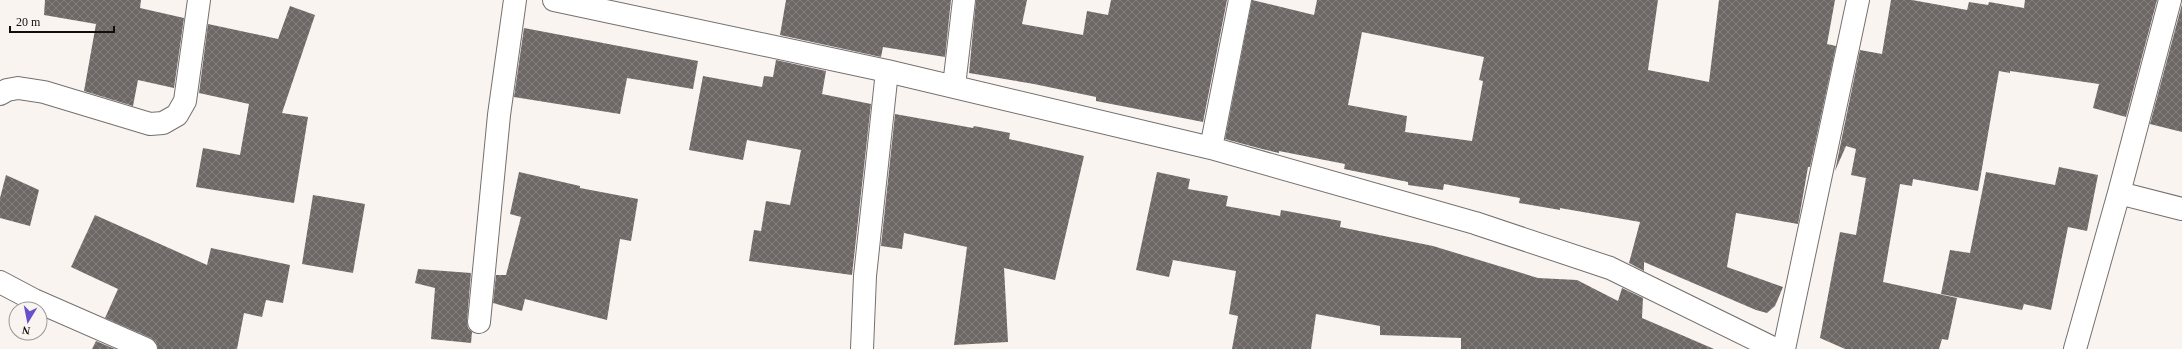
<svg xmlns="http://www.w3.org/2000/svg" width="2182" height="349" viewBox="0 0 2182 349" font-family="Georgia,serif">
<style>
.building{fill:url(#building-cross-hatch);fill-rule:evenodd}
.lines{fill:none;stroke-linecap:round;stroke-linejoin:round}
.street-casing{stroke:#75706e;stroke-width:24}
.street{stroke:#fff;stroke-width:22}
</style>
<defs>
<pattern id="building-cross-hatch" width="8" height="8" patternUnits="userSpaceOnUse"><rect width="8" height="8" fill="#6d6866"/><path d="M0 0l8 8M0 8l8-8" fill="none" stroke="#83807e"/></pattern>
</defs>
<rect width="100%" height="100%" fill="#faf4f1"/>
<path class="building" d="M45,0H141L140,8L184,18L174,88L138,80L133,106L84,91L96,24L44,15Z
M786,0H951L945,57L883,47L881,57L780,35Z
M976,0H1027L1022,24L1083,35L1087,11L1108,15L1111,0H1227L1203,122L1096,101V97L1034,84L969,73Z
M1252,0L1314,15L1317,0H1658L1648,70L1709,82L1719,0H1835L1827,44L1836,46L1810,167H1808L1798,224L1736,213L1727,267L1783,287L1775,306L1767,313L1756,310L1644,262V271L1629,263L1640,222L1560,208V210L1519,203L1520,198L1444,184L1443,190L1408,185V182L1344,169L1345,164L1279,151V153L1262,149L1225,139ZM1362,32L1484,57L1479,80L1483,81L1472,141L1405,132L1407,116L1348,105Z
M1891,0H1912L1967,10L1969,2L1988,5L1989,2L2024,8L2025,0H2157L2126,117L2093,108L2099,84L2010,71V73L1999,71L1978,191L1913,179L1912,186L1900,184L1883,282L1957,298L1948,340L1942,339L1939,349H1845L1820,338L1840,232L1856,235L1866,178L1851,175L1856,149L1846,146L1835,171L1860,50L1882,54Z
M2182,4V132L2150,124Z
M290,6L315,15L282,113L308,117L294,203L196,187L203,148L240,155L249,104L199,93L208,24L278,39Z
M524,28L698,61L693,89L627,78L620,114L514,97Z
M776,60L826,71L822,94L871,104L852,275L749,261L754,230L761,231L766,201L790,205L801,150L747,140L743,160L689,150L703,76L762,87L764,76L773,77Z
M895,114L973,128L974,126L1010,133L1009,139L1084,156L1055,280L1004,268L1008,342L954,345L967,247L904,233L902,249L881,246Z
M2059,167L2098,175L2087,231L2068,227L2051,310L2024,304L2022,310L1941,294L1950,250L1970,253L1986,172L2055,185Z
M519,172L580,186V188L638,199L631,241L620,239L607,320L525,299L522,311L493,303L496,275H506L521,217L510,214Z
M1157,172L1190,179L1188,189L1228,196L1226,206L1280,216L1281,210L1341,221L1340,227L1433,246L1538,278L1577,280L1618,301L1622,288L1643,298L1642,318L1714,349H1461V338L1380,335V326L1316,314L1311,349H1232L1238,316L1229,314L1236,271L1173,260L1169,277L1136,270Z
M6,175L39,190L30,226L0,218V198Z
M313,195L365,204L353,273L302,264Z
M95,215L207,265L211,248L290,265L283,303L266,300L262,317L244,313L237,349H158L156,342L151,338L105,318L118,289L71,267Z
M418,269L471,273L467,321L468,328L472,332L471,343L431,339L435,288L415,283Z
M96,341L115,349H92Z"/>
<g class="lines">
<g class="street-casing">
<path id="street" d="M554,0L887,71L1211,148L1475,223L1610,268L1775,349
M954,86L964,0
M0,94L7,90L18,88L44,92L150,124L163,123L177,115L185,101L199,0
M1211,148L1240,0
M2119,193L2182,209
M0,282L34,300L146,349
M479,322L499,115L515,0
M862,349L865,276L887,71
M1784,349L1858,0
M2075,349L2119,193L2170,0"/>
</g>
<use href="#street" class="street"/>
</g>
<g transform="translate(28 321) rotate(190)"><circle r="19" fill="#faf4f1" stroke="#9c9896"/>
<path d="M0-3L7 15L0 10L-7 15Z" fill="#6551ca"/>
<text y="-6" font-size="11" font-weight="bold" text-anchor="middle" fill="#100e0d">N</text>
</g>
<path d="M10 26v6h104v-6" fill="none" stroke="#100e0d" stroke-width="2"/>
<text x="16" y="26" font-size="12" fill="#100e0d" stroke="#faf4f1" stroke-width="3" paint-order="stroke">20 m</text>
</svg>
